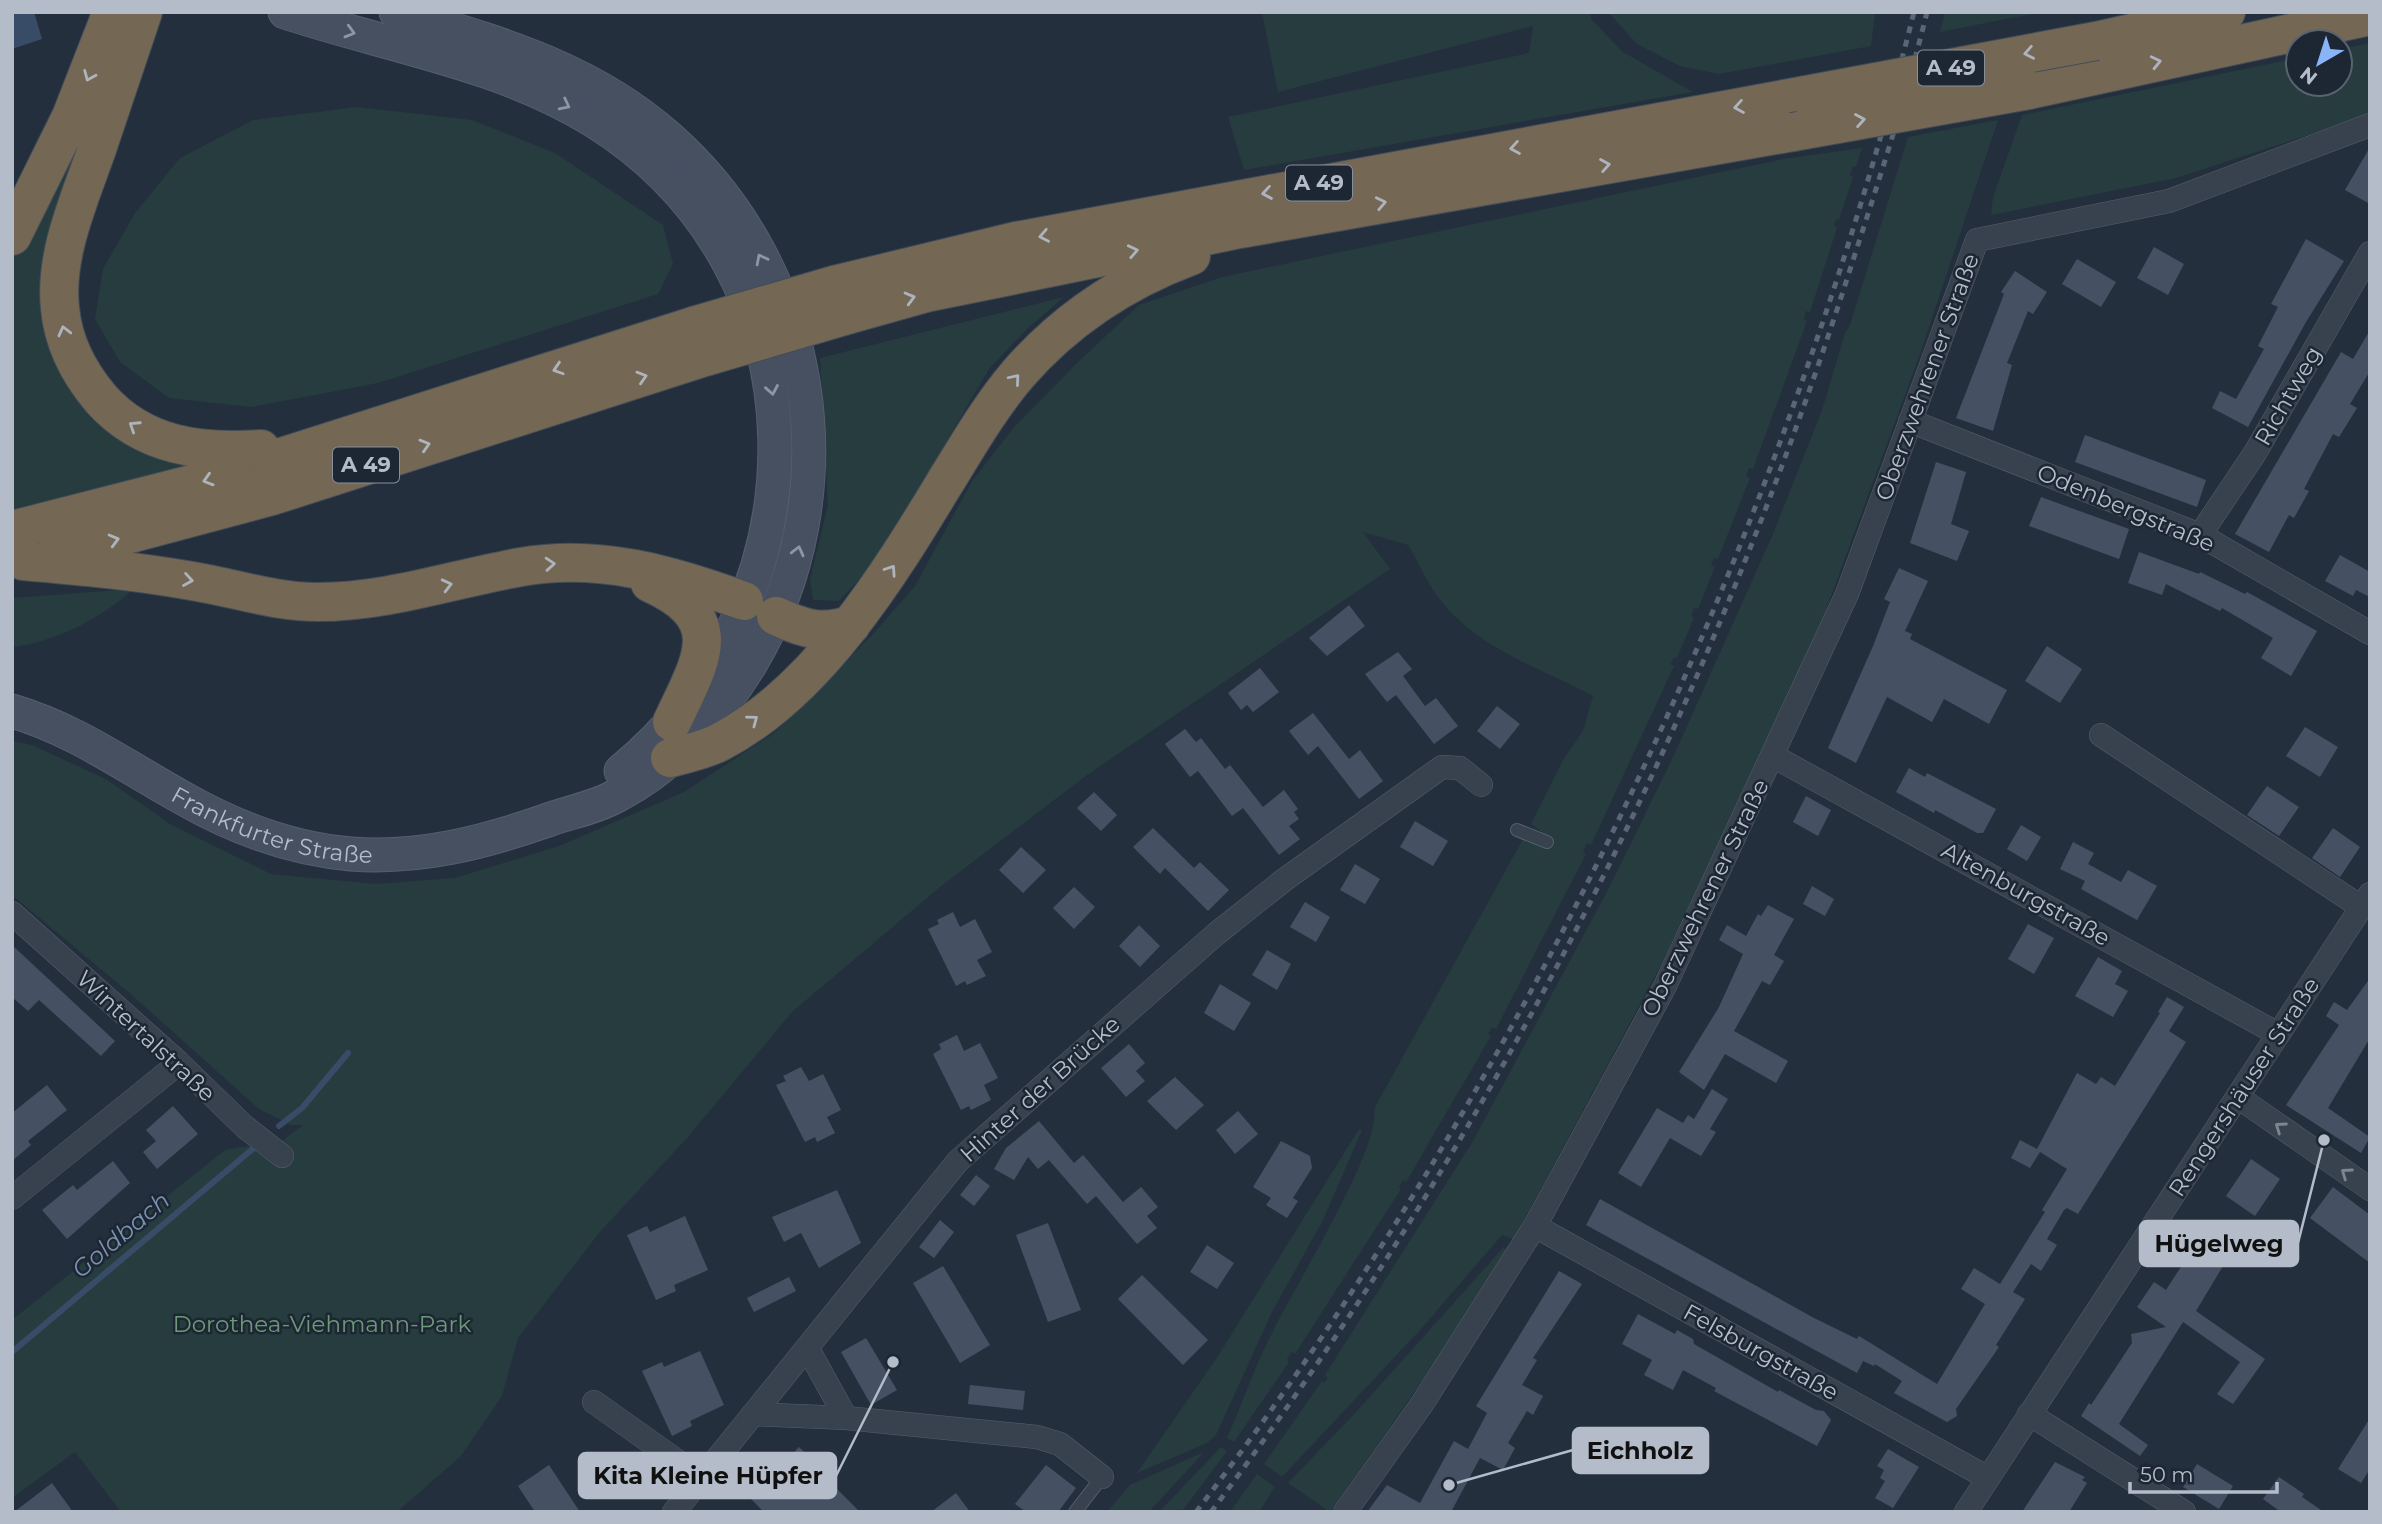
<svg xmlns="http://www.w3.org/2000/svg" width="2382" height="1524" viewBox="0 0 2382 1524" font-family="Montserrat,sans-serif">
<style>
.green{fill:#263c3f}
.water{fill:#394c67}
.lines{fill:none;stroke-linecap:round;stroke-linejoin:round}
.stream{stroke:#394c67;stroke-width:6}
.building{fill:#455162}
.lane-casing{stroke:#565f6c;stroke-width:14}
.street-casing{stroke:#565f6c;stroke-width:24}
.secondary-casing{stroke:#565f6c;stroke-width:35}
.highway-casing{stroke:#434c59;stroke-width:40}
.lane{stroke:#38414e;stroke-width:12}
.street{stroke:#38414e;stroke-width:23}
.secondary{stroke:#465061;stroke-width:33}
.highway{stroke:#746855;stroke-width:38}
.rail{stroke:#5a6575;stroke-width:5;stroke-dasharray:7 7;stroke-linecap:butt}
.highway-bridge-casing{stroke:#434c59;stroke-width:40;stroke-linecap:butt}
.highway-bridge{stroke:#746855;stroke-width:38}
.oneway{stroke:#8e96a5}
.oneway2{stroke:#aeb4bd}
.oneway3{stroke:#7c8592}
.labels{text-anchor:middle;stroke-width:5;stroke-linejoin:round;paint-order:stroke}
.shield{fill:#1d2633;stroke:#878f9c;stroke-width:2}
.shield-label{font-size:21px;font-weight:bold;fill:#b4bcc9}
.street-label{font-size:23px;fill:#b4bcc9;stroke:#1d2633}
.park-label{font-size:23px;fill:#6b9a76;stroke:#1d2633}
.water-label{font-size:24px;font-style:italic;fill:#7c92b1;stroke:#1d2633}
.leader{fill:none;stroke:#b4bcc9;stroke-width:2.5}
.callout-dot{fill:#b4bcc9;stroke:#1d2633;stroke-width:2.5}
.callout{fill:#b4bcc9;stroke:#b4bcc9;stroke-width:2.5}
.callout-label{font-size:24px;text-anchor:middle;font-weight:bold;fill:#111}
</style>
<rect width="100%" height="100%" fill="#242f3e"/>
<path class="green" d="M1262,12H1533V19L1534,12H1590L1591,19L1623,52L1693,92L1244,170L1228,117L1529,53L1533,26L1278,92Z
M1608,12H1874L1875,13L1871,46L1719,74L1680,66L1637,44Z
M1945,12H2042L1940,32Z
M2370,43V115L2176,178L1991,215L1993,197L2022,115L2298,58V84H2340V49Z
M102,66L49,336L198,463L12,509V252Z
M357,107L472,120L555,153L663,225L673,264L658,294L378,383L251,407L169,398L120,362L95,319L103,269L135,213L180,158L253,120Z
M1998,120L1920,354L1815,640L1661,965L1514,1239L1502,1235L1421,1329L1282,1477L1264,1464L1322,1381L1324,1383L1328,1378L1325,1375L1473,1141L1610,886L1675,753L1773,534L1822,410L1845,333L1850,325L1908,137Z
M1862,148L1856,167L1853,166L1850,175L1853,177L1839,220L1836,219L1834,226L1837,228L1810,312L1806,311L1804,319L1807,321L1753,469L1749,468L1746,476L1750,478L1718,559L1714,558L1711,566L1715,567L1698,609L1694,608L1691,616L1694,618L1677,658L1674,657L1670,664L1674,666L1591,845L1587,843L1583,852L1586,854L1496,1029L1492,1027L1488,1034L1491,1036L1406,1182L1403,1180L1399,1187L1401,1189L1295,1354L1292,1352L1287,1359L1289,1362L1234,1442L1227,1438C1242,1404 1254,1368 1271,1335C1292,1291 1381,1149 1374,1109L1523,839L1544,846L1549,837L1531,824L1563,760L1583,731L1593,696C1539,667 1482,651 1441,601C1428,585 1419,563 1408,545L1363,532L1390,569L1087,775L940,887L792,1012L687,1138L599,1233L518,1338L502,1396L461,1456L397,1512H121L75,1452L12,1498V1320L225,1150L283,1140L303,1125H291L259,1109L133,996L12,895V741L32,745L106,779L170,824L271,874L376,884L455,878L559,846L684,792L773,734L873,634L915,586L972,481L1015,426L1079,361L1139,305L1222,277L1783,159Z
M1064,297L1027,329L989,369L878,559L839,601L813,600L810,579L828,505L820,358Z
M133,589C103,618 53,643 12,647V598Z
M1359,1129L1362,1130L1323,1220L1272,1312L1216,1435L1207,1443L1137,1473L1218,1356Z
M1503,1248L1508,1250L1451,1340L1330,1512L1288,1483L1356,1412Z
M1221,1447L1227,1451L1184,1509L1159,1512Z
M1204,1452L1149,1512H1107L1130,1485Z
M1257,1474L1275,1487L1259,1512H1230Z"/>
<path class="water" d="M12,12H34L42,39L12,49Z"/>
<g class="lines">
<path class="stream" d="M279,1126L302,1108L348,1053
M12,1352L255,1147"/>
</g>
<path class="building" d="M2370,147V204L2345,190Z
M2306,239L2344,261L2306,322L2248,427L2212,408L2220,391L2236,399L2264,349L2258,346L2278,307L2271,304Z
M2154,247L2184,264L2168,295L2137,278Z
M2077,259L2116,282L2101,307L2062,284Z
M2015,271L2047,292L2033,314L2028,311L2007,363L2012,365L1993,431L1956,418L2004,294L2001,292Z
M2370,330V371L2350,404L2357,408L2339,437L2333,434L2304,489L2309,491L2294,518L2289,515L2269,552L2235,534L2341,352L2353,359Z
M2085,435L2206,480L2197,507L2075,462Z
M1936,462L1966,472L1951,524L1969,531L1957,561L1910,543Z
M2041,497L2129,529L2119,559L2029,526Z
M2139,552L2199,574L2200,572L2245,594L2247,592L2317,631L2291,676L2261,658L2273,638L2222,608L2220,611L2166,584L2162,595L2128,583Z
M2340,555L2370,572V597L2356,590L2353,596L2325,581Z
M1899,568L1928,581L1905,631L1912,634L1910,639L2007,690L1989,724L1944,699L1932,722L1887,697L1856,763L1828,748L1873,646L1890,602L1884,599Z
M1349,605L1365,626L1327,656L1309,638Z
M2047,646L2082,669L2060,703L2025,681Z
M1398,652L1412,669L1403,676L1425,706L1436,698L1458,726L1434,744L1396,695L1387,702L1365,674Z
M1260,668L1279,692L1253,712L1247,705L1241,710L1228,693Z
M1497,706L1520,724L1500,749L1477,731Z
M1313,713L1349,759L1360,750L1383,781L1359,799L1318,746L1308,755L1289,731Z
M2305,727L2338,747L2320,777L2286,756Z
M1185,729L1196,742L1201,738L1225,769L1230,765L1263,807L1284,790L1298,809L1294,812L1299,819L1289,826L1300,839L1279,855L1243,808L1232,816L1198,771L1190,777L1165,744Z
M1909,768L1925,777L1927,773L1996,809L1983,833H1977L1935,810L1934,813L1896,792Z
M2267,786L2299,807L2279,836L2247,815Z
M1094,792L1117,815L1101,831L1077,808Z
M1806,796L1831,810L1818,836L1793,822Z
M1415,821L1448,841L1433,866L1400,847Z
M2021,825L2041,837L2027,861L2007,849Z
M1153,828L1194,868L1200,862L1229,890L1208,911L1165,868L1160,874L1133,847Z
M2333,828L2360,847L2340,877L2312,858Z
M2073,842L2094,853L2088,864L2121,882L2128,870L2157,886L2137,920L2081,889L2085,881L2060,869Z
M1021,847L1046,870L1023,893L999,870Z
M1355,864L1380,879L1365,904L1340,890Z
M1812,886L1834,899L1825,916L1803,904Z
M1074,887L1095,907L1074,929L1053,908Z
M1305,902L1330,917L1316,942L1290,927Z
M1768,905L1794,919L1774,955L1784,961L1770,985L1762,981L1734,1031L1788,1061L1776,1083L1725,1054L1704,1090L1679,1072L1719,1007L1743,954L1719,940L1727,925L1746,936L1758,914L1761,916Z
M953,912L960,927L975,919L992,952L977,960L986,976L967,985L965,981L956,986L928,929L939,924L937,920Z
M2028,924L2054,938L2034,974L2008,959Z
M1139,925L1160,946L1140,967L1119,946Z
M12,945L115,1041L101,1056L39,1000L28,1011L12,997Z
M1267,950L1291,964L1277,990L1252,975Z
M2098,957L2122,971L2115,984L2128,991L2113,1017L2075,996Z
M2370,978V1038L2328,1108L2370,1137L2361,1153L2286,1105L2339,1025L2326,1016L2334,1002L2347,1010Z
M1220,984L1251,1003L1234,1031L1204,1013Z
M2167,997L2184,1007L2169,1031L2186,1042L2078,1214L2067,1208L2064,1210L2047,1239L2057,1245L2041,1271L2031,1264L2013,1292L2025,1299L1996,1345L1999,1347L1956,1409L1957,1416L1947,1422L1894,1393L1902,1381L1875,1364L1874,1366L1863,1361L1857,1373L1586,1225L1600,1199L1814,1318L1857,1339L1859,1336L1937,1384L1985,1304L1961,1289L1974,1268L2000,1284L2045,1212L2042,1210L2067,1169L2040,1152L2030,1168L2011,1158L2020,1140L2037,1149L2077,1073L2096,1084L2101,1077L2115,1086L2160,1013L2158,1012Z
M957,1035L964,1051L980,1043L998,1078L984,1085L991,1100L971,1110L969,1106L961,1110L933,1054L941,1049L939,1044Z
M1129,1044L1145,1063L1136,1071L1145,1081L1126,1097L1101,1068Z
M801,1067L809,1081L823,1074L841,1110L827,1117L835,1133L817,1142L815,1137L805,1142L776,1085L786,1081L783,1076Z
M1175,1077L1204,1105L1176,1130L1147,1101Z
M47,1085L67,1110L28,1141L31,1145L12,1161V1113Z
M1712,1089L1728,1099L1710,1129L1716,1132L1701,1156L1670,1138L1641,1187L1618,1173L1657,1108L1683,1123L1688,1115L1694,1119Z
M173,1106L198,1134L157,1169L143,1152L156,1141L146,1130Z
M1238,1111L1258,1134L1235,1154L1216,1130Z
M1039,1121L1074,1163L1083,1155L1123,1202L1141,1187L1158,1207L1147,1216L1157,1228L1137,1244L1096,1196L1087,1204L1049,1160L1038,1169L1028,1157L1014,1180L994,1169L1006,1148Z
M1281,1141L1310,1156L1312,1168L1293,1198L1298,1201L1287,1218L1266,1205L1271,1198L1253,1187Z
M2251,1159L2280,1179L2255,1216L2226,1196Z
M113,1161L130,1183L67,1239L42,1210L73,1185L77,1190Z
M976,1175L990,1186L974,1206L960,1195Z
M2333,1187L2370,1215V1263L2310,1218Z
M837,1190L861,1243L819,1268L801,1233L784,1242L772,1217Z
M685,1216L708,1270L674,1285L676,1291L656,1300L627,1235L647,1226L650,1232Z
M940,1220L954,1232L934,1258L919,1247Z
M2210,1222L2238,1241L2196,1311L2265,1359L2233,1404L2217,1394L2240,1362L2183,1322L2119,1424L2148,1445L2140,1456L2081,1416L2089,1403L2091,1405L2132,1343L2131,1334L2166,1327L2137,1307L2154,1282L2166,1290Z
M1048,1223L1081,1310L1048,1322L1016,1235Z
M1207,1245L1234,1263L1217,1289L1190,1272Z
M943,1266L990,1345L960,1363L913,1283Z
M1559,1271L1582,1284L1533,1358L1537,1360L1522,1385L1543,1396L1533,1415L1527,1411L1508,1443L1515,1448L1503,1470L1480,1458L1451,1512H1367L1387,1485L1420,1503L1454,1441L1468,1449L1487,1413L1476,1406Z
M1142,1275L1208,1340L1183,1365L1118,1299Z
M789,1277L796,1291L754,1312L747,1298Z
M1638,1314L1675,1334L1677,1330L1693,1339L1694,1344L1778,1392L1779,1390L1816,1410L1824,1411L1831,1420L1817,1446L1714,1391L1716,1388L1683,1370L1673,1390L1644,1375L1652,1360L1622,1344Z
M866,1338L897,1390L871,1405L841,1352Z
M700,1351L724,1405L690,1421L692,1426L672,1436L642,1371L662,1362L664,1367Z
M970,1385L1025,1391L1023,1410L968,1404Z
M2370,1418V1469L2361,1483L2338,1469Z
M799,1447L835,1481L832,1484L860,1512H764L734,1482L746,1471L762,1487Z
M1888,1449L1919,1467L1893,1508L1875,1498L1885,1481L1880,1478L1884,1470L1877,1466Z
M2055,1462L2085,1477L2082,1480L2087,1483L2069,1512H2022Z
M2197,1464L2233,1486L2219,1509L2183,1487Z
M549,1465L580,1512H535L518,1486Z
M1046,1465L1076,1488L1058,1512H1026L1015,1504Z
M2279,1477L2304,1494L2302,1497L2324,1512H2281L2263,1499Z
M52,1483L73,1512H14Z
M956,1493L970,1512H931Z"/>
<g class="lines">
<g class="lane-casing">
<path id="lane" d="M1517,830L1547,842
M1075,1512L1102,1477"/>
</g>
<g class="street-casing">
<path id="street" d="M1910,421L2200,535L2370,633
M2200,535L2255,453L2370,253
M2101,735L2361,907
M1773,756L2278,1034
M12,913L179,1063L245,1127L282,1156
M2238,1097L2370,1189
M12,1198L179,1063
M1535,1226L1988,1478
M808,1349L846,1418
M594,1402L701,1478
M753,1414L846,1418L1037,1437L1060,1444L1102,1477
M2029,1414L2184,1512
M674,1512L958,1161L1216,934L1284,880L1442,767L1460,768L1481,785
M1345,1512L1422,1404L1535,1226L1665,986L1847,594L1977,240L2169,201L2370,125
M1966,1512L2370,894"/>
</g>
<g class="secondary-casing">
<g id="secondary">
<path d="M285,12C387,46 501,63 594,121C831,268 830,600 621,771"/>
<path id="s1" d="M12,711C74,729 125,766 181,797C233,827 291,849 351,854C419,859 482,843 545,821C569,812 595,808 618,795C673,766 720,715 751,663C852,492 818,269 668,137C589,67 495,42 396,12"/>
</g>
</g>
<g class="highway-casing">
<path id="highway" d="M143,12C128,58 112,103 97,149C80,198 54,255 60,308C63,342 79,373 101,399C144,447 201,453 261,449
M2096,41L2226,12
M2029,90L2370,16
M12,236L71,117L112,12
M834,285L1016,241L1806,95
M844,316L926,293L1240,229L1793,132
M12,530L212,479L693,326
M55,554L272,496L705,357
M23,561C80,566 136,571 192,581C235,588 274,602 318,602C388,602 453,579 521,567C599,553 672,575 744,601
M650,583C730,619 701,660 672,722
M776,616C804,629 821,634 851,625
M670,758C686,754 705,750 720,742C817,692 889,575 944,484C967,447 989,408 1018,374C1065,320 1124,281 1191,256"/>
</g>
<use href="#lane" class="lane"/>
<use href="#street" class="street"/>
<use href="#secondary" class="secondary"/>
<use href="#highway" class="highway"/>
<path class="rail" d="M1196,1512C1525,1082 1783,537 1914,12
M1211,1512C1496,1132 1712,706 1855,254C1881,174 1907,94 1927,12"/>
<g class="highway-bridge-casing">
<path id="highway-bridge" d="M1806,95L2096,41
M1793,132L2029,90
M693,326L834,285
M705,357L844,316"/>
</g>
<use href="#highway-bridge" class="highway-bridge"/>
</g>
<defs><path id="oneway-chevron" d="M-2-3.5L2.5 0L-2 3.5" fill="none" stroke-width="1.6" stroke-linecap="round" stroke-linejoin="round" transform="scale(1.75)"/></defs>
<g class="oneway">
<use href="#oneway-chevron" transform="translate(350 32) rotate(16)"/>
<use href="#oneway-chevron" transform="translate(565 105) rotate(27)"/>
<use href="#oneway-chevron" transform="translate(761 259) rotate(-117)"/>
<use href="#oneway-chevron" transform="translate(772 390) rotate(80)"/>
<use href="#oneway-chevron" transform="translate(798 551) rotate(-76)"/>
</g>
<g class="oneway2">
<use href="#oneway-chevron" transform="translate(2029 53) rotate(169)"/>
<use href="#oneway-chevron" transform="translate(2156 62) rotate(-13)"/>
<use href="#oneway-chevron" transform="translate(89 76) rotate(113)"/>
<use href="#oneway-chevron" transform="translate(1739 107) rotate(170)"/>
<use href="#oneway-chevron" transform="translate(1860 120) rotate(-10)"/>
<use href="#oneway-chevron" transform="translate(1515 148) rotate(170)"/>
<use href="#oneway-chevron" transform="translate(1605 165) rotate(-10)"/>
<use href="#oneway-chevron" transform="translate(1267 193) rotate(170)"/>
<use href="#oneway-chevron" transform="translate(1381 203) rotate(-12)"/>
<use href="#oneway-chevron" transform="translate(1044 236) rotate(169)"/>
<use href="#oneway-chevron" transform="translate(1133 251) rotate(-12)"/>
<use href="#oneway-chevron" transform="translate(910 298) rotate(-15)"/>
<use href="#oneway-chevron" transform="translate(64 331) rotate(-104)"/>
<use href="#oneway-chevron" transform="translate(558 369) rotate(162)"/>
<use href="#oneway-chevron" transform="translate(642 377) rotate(-17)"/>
<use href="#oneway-chevron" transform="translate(1015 379) rotate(-50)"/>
<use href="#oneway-chevron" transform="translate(134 426) rotate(-147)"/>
<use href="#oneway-chevron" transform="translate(425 445) rotate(-17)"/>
<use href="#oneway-chevron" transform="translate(208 480) rotate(163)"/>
<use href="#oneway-chevron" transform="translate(114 540) rotate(-15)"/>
<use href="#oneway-chevron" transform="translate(550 564) rotate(-4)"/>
<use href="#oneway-chevron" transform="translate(891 570) rotate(-56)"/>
<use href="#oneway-chevron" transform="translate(188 580) rotate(10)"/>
<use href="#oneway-chevron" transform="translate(447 585) rotate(-14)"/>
<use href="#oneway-chevron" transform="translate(753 720) rotate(-37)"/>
</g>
<g class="oneway3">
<use href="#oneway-chevron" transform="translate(2280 1127) rotate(-145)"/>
<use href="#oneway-chevron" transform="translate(2346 1173) rotate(-145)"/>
</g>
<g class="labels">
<g class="shield">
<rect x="1918" y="50.5" width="66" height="35" rx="5"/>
<rect x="1286" y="165.5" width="66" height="35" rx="5"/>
<rect x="333" y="447.5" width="66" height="35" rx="5"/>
</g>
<g class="shield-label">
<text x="1951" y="75">A 49</text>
<text x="1319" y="190">A 49</text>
<text x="366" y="472">A 49</text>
</g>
<g class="street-label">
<text transform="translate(1927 377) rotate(-70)" y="8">Oberzwehrener Straße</text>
<text transform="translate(2288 396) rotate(-60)" y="8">Richtweg</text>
<text transform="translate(2126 508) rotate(23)" y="8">Odenbergstraße</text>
<text dy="8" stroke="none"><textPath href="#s1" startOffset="287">Frankfurter Straße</textPath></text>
<text transform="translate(2026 894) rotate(29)" y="8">Altenburgstraße</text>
<text transform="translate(1705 898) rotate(-64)" y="8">Oberzwehrener Straße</text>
<text transform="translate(146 1036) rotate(43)" y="8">Wintertalstraße</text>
<text transform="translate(2244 1087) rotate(-57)" y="8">Rengershäuser Straße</text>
<text transform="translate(1040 1089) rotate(-42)" y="8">Hinter der Brücke</text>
<text transform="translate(1761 1352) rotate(29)" y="8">Felsburgstraße</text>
</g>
<g class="park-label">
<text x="322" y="1332">Dorothea-Viehmann-Park</text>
</g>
<g class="water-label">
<text transform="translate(121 1235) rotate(-40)" y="8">Goldbach</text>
</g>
</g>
<path class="leader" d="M2324 1140L2298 1243M1449 1485L1573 1450M893 1362L836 1476"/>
<g class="callout-dot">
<circle cx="2324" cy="1140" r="7"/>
<circle cx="1449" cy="1485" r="7"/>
<circle cx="893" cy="1362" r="7"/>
</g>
<g class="callout">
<rect x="2140" y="1221" width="158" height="45" rx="7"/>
<rect x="1573" y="1428" width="135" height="45" rx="7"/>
<rect x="579" y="1453" width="257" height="45" rx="7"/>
</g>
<g class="callout-label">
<text x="2219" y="1252">Hügelweg</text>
<text x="1640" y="1459">Eichholz</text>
<text x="708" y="1484">Kita Kleine Hüpfer</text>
</g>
<rect width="2382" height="1524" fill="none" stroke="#b4bcc9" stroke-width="28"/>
<g transform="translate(2319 63) rotate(219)"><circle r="33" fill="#1d2633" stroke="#59626f" stroke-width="2"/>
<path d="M0-5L12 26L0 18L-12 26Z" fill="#8ab4f8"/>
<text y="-10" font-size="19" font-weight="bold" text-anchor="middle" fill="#b4bcc9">N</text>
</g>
<path d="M2130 1482v10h147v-10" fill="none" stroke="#b4bcc9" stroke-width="3.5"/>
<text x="2140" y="1482" font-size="21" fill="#b4bcc9" stroke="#1d2633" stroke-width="5" paint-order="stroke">50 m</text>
</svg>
